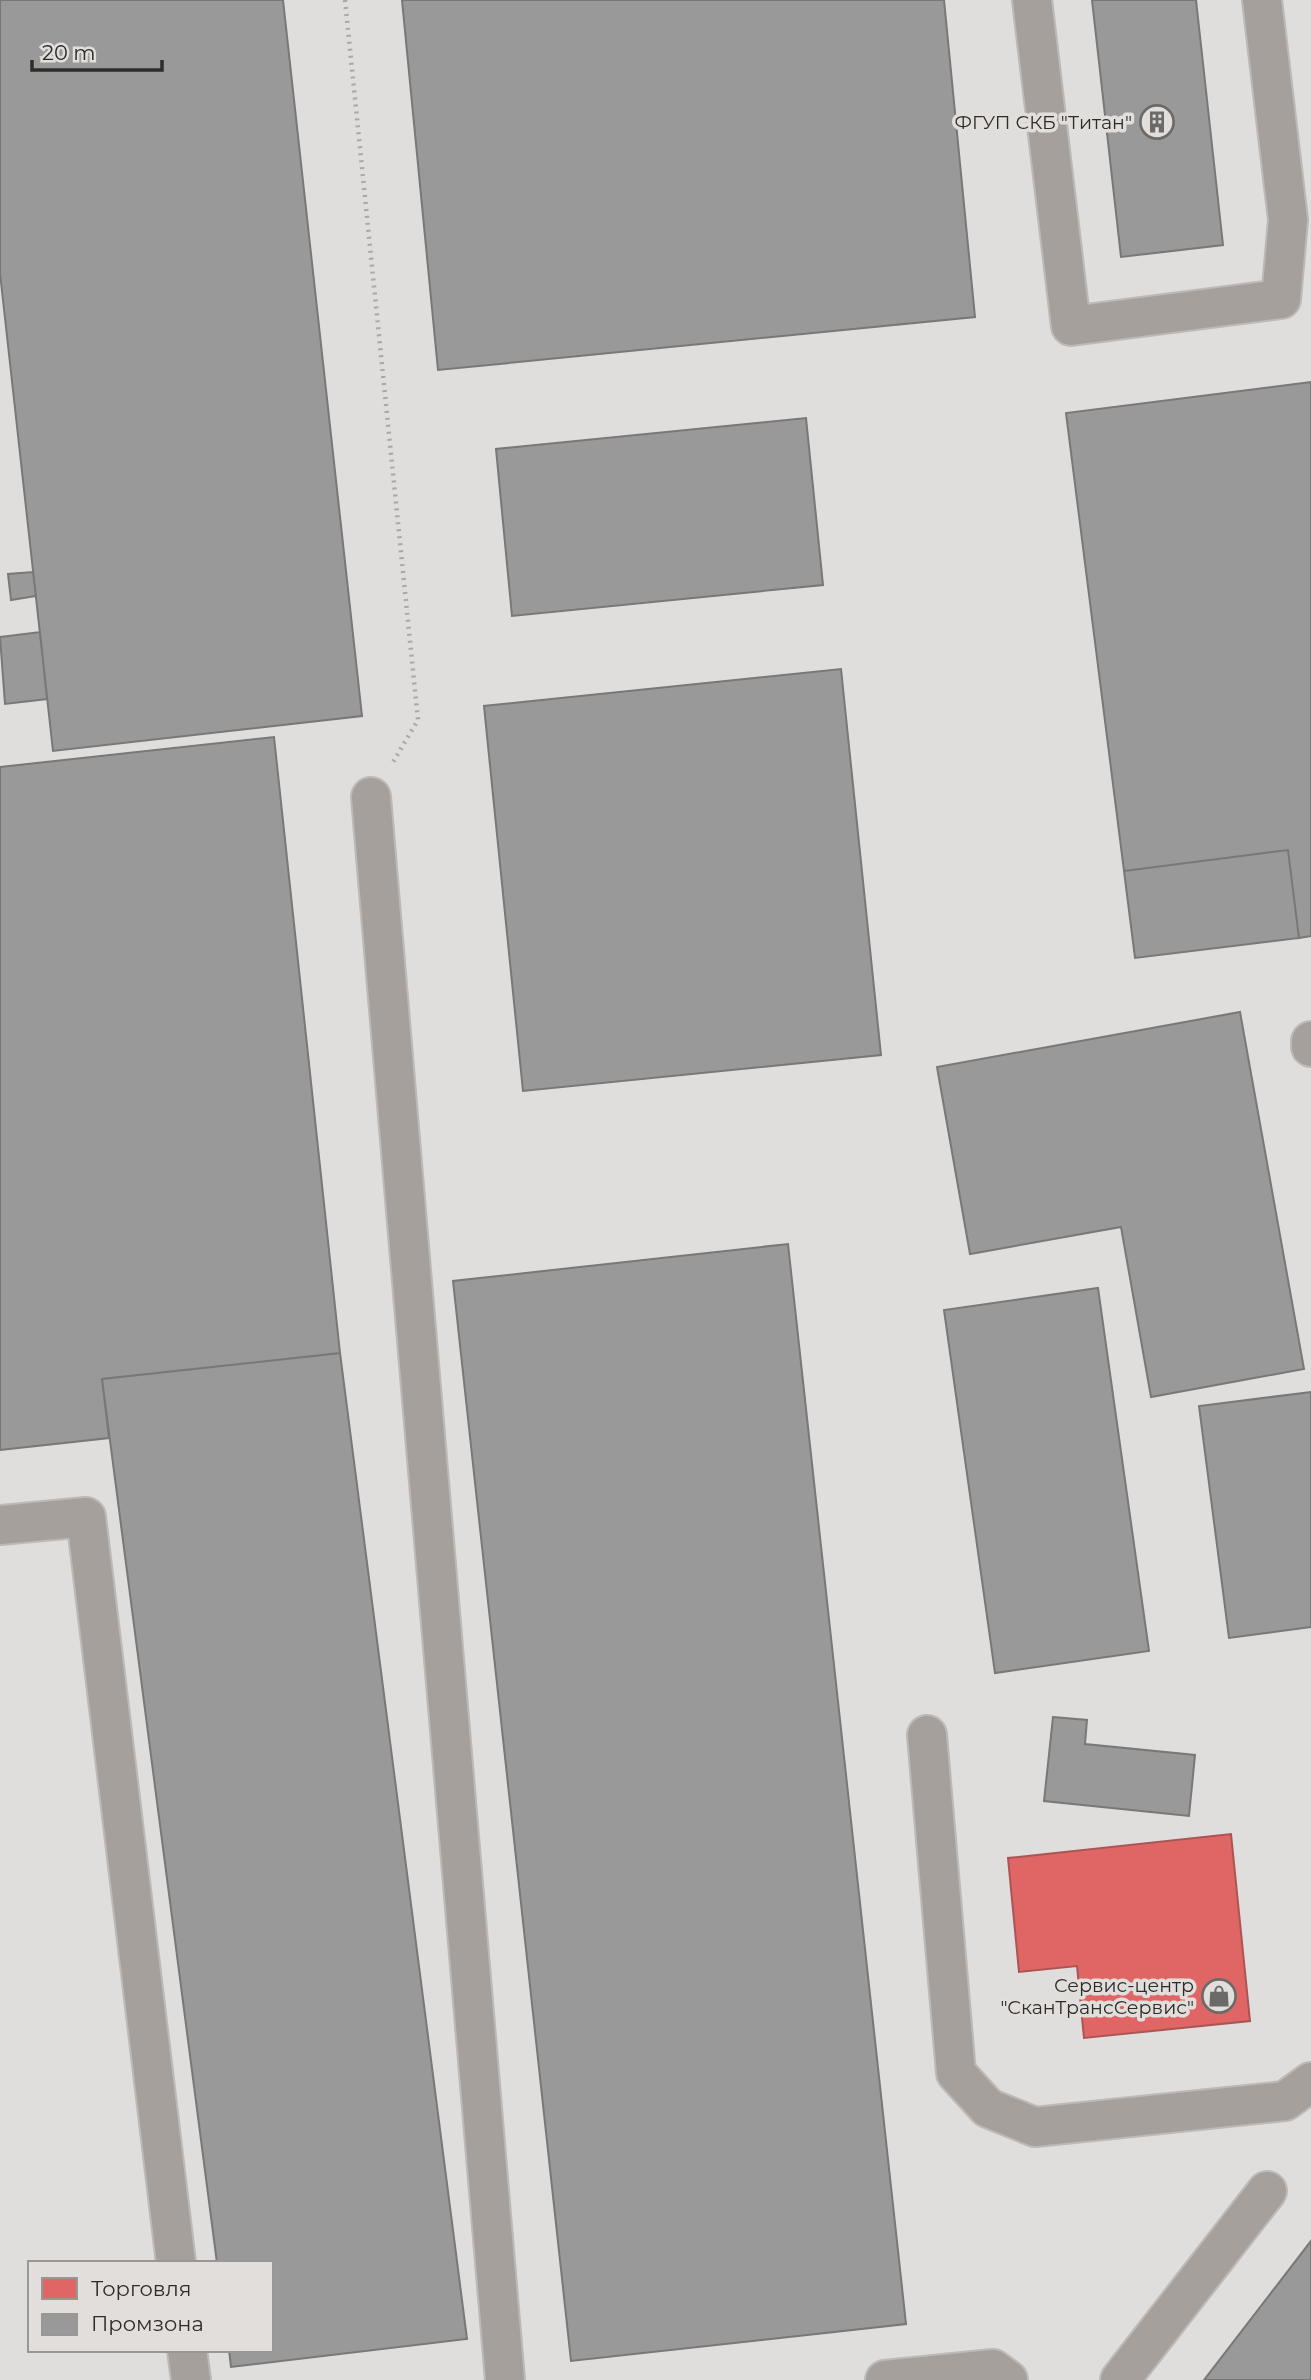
<svg xmlns="http://www.w3.org/2000/svg" width="1311" height="2380" viewBox="0 0 1311 2380" font-family="Montserrat,sans-serif">
<style>
.shops{fill:#e06666;stroke:#aa5554;stroke-width:2}
.industry{fill:#999;stroke:#797878;stroke-width:2}
.lines{fill:none;stroke-linecap:round;stroke-linejoin:round}
.minor-casing{stroke:#bbbab9;stroke-width:42}
.path{stroke:#aaa7a5;stroke-width:4.5;stroke-dasharray:2 5;stroke-linecap:butt}
.minor{stroke:#a6a09d;stroke-width:38}
.labels{text-anchor:middle;stroke-width:7;stroke-linejoin:round;paint-order:stroke}
.poi-label{font-size:19px;fill:#2d2c2a;stroke:#e1dedb;text-anchor:end}
</style>
<rect width="100%" height="100%" fill="#e0dedc"/>
<path class="shops" d="M1231,1834L1250,2021L1084,2038L1077,1966L1019,1972L1008,1858Z"/>
<path class="industry" d="M0,0H283L362,716L53,751L0,273Z
M402,0H944L975,317L438,370Z
M1092,0H1196L1223,245L1121,257Z
M1311,382V936L1299,938L1288,850L1124,871L1066,413Z
M806,418L823,585L512,616L496,449Z
M33,572L36,596L11,600L8,574Z
M40,632L47,699L5,704L0,637Z
M841,669L881,1055L523,1091L484,706Z
M274,737L340,1353L102,1379L109,1438L0,1450V767Z
M1288,850L1299,938L1135,958L1124,871Z
M1240,1012L1304,1369L1151,1397L1121,1227L970,1254L937,1067Z
M788,1244L906,2324L571,2361L453,1281Z
M1098,1288L1149,1651L995,1673L944,1310Z
M340,1353L467,2339L231,2367L229,2350H271V2263H217L102,1379Z
M1311,1392V1627L1229,1638L1199,1406Z
M1053,1717L1087,1720L1085,1744L1195,1755L1189,1816L1044,1801Z
M1311,2241V2380H1204Z"/>
<g class="lines">
<g class="minor-casing">
<path id="minor" d="M1032,0L1071,326L1281,299L1288,220L1262,0
M371,797L505,2380
M1311,1041V1047
M0,1525L86,1517L176,2263
M927,1735L956,2073L988,2108L1035,2127L1285,2101L1311,2082
M187,2350L191,2380
M885,2380L993,2369L1008,2380
M1120,2380L1267,2191"/>
</g>
<path class="path" d="M345,0L418,720L393,762"/>
<use href="#minor" class="minor"/>
</g>
<defs>
<g id="building-ring" transform="scale(1.75)"><circle r="9.5" fill="#e1dedb" stroke="#6c6a68" stroke-width="1.5"/><path d="M-4-6H4V6H1V3H-1V6H-4ZM-2.5-4.3h1.7v1.8h-1.7ZM.8-4.3h1.7v1.8H.8ZM-2.5-1h1.7V.8h-1.7ZM.8-1h1.7V.8H.8Z" fill="#6c6a68"/></g>
<g id="shop-ring" transform="scale(1.75)"><circle r="9.5" fill="#e1dedb" stroke="#6c6a68" stroke-width="1.5"/><path d="M-5-2.5h2.3a2.7 3.5 0 0 1 5.4 0H5L5.5 6h-11ZM-1.5-2.5h3a1.5 2.3 0 0 0-3 0Z" fill="#6c6a68"/></g>
</defs>
<g fill-rule="evenodd">
<use href="#building-ring" x="1157" y="122"/>
<use href="#shop-ring" x="1219" y="1996"/>
</g>
<g class="labels">
<g class="poi-label">
<text x="1132" y="129">ФГУП СКБ "Титан"</text>
<text x="1194" y="1992">Сервис-центр<tspan x="1194" dy="22">"СканТрансСервис"</tspan></text>
</g>
</g>
<rect x="28" y="2261" width="245" height="91" fill="#e1dedb" stroke="#999794" stroke-width="2"/>
<rect x="42" y="2278" width="35" height="21" fill="#e06666" stroke="#999794" stroke-width="2"/>
<text x="91" y="2296" font-size="21" fill="#2d2c2a">Торговля</text>
<rect x="42" y="2314" width="35" height="21" fill="#999999" stroke="#999794" stroke-width="2"/>
<text x="91" y="2331" font-size="21" fill="#2d2c2a">Промзона</text>
<path d="M32 60v10h130v-10" fill="none" stroke="#2d2c2a" stroke-width="3.5"/>
<text x="42" y="60" font-size="21" fill="#2d2c2a" stroke="#e1dedb" stroke-width="5" paint-order="stroke">20 m</text>
</svg>
